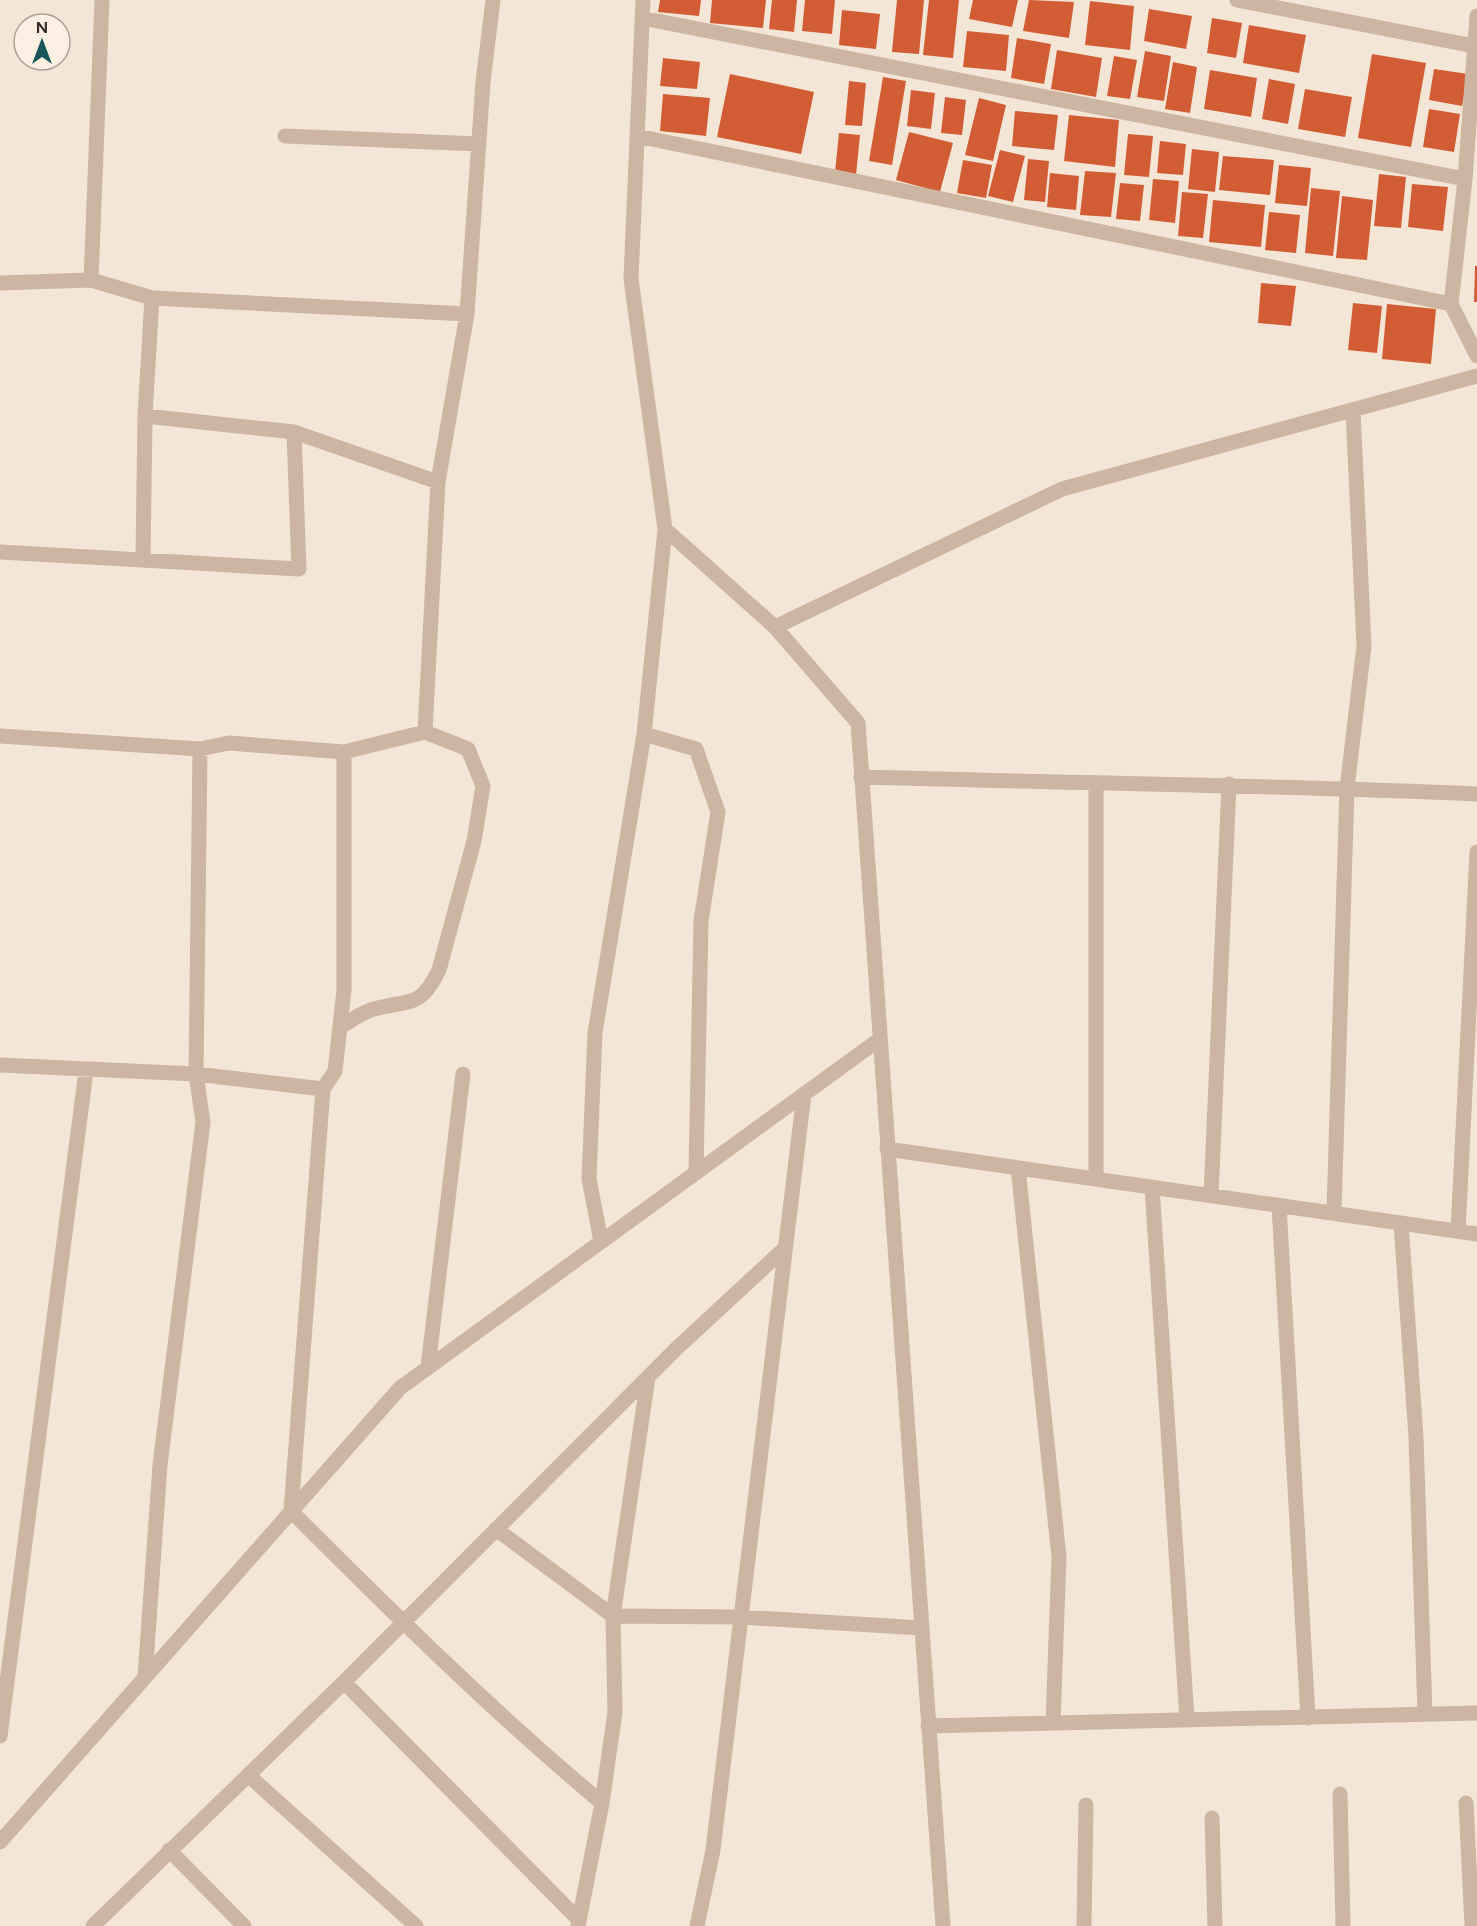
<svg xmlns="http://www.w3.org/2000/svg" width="1477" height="1926" viewBox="0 0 1477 1926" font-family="Figtree,sans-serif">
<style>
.building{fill:#d25d35}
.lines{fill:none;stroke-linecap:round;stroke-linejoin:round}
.street{stroke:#ccb5a1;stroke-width:15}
</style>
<rect width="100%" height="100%" fill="#f3e6d6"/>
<path class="building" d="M660,0H701L699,16L658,12Z
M712,0H766L763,28L710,23Z
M772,0H797L794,32L769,29Z
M805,0H835L832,34L802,31Z
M897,0H924L919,54L892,52Z
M929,0H959L953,58L923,55Z
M973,0H1018L1012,27L969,19Z
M1029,0L1074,2L1069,38L1023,31Z
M1090,1L1134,6L1130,50L1085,45Z
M1149,9L1192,16L1186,49L1144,41Z
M842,10L880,14L876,49L839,45Z
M1212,18L1242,23L1236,58L1207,53Z
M1249,25L1306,35L1299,73L1243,63Z
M967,31L1009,35L1006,71L963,67Z
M1017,38L1051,44L1044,84L1011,78Z
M1057,50L1102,58L1096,97L1051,89Z
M1145,51L1171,56L1164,101L1137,97Z
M1372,54L1426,63L1411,147L1358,138Z
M1114,56L1137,60L1130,99L1107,96Z
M663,58L700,62L697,89L660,86Z
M1173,62L1197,67L1190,113L1165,109Z
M1434,69L1468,74L1462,106L1429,100Z
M1210,70L1257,78L1251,117L1204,109Z
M730,74L814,92L801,154L717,137Z
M883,77L906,81L892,165L869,161Z
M1269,79L1295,84L1288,124L1262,119Z
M849,81L866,83L862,126L845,125Z
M1305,89L1352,97L1345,137L1298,129Z
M911,90L935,93L931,129L907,126Z
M663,94L710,98L706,136L660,131Z
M945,97L966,100L962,135L941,133Z
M979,98L1006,105L993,161L965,155Z
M1429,109L1460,114L1454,152L1423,147Z
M1015,111L1058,115L1054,150L1012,146Z
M1069,115L1119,120L1115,167L1064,161Z
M909,132L953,143L940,192L896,180Z
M839,133L860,135L856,175L835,172Z
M1128,134L1153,136L1149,177L1124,175Z
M1160,141L1186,144L1183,175L1157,173Z
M1192,149L1219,152L1215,192L1188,189Z
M1000,150L1025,156L1013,202L988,196Z
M1223,156L1274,160L1270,195L1219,190Z
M1028,159L1049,161L1045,202L1024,200Z
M963,160L992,165L986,198L957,193Z
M1279,165L1311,168L1307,206L1275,203Z
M1085,171L1116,173L1111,217L1080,215Z
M1050,173L1079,176L1076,210L1047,207Z
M1379,174L1406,177L1401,228L1374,226Z
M1153,179L1179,181L1175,223L1149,220Z
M1120,183L1144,185L1140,221L1116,219Z
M1412,184L1448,187L1443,231L1408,227Z
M1311,188L1340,191L1333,256L1305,253Z
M1182,192L1208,194L1203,238L1178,236Z
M1342,196L1373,200L1367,260L1336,258Z
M1213,200L1265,205L1261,247L1209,242Z
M1269,212L1300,215L1296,253L1265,250Z
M1475,266H1477V302H1474Z
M1261,283L1296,286L1291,326L1258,323Z
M1353,303L1382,306L1377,353L1348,350Z
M1387,304L1436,309L1431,364L1382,359Z"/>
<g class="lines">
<path class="street" d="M643,0L631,279L665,529L775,627L858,723L943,1926
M1237,0L1474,46
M1477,16L1465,179L1451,304L1477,356
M642,18L1465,179
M285,136L479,144
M637,136L1451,304
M91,280L102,0
M0,283L91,280L152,298L467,314
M145,416L294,432
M0,552L299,569L294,432L438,482L467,314L483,82L493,0
M143,560L145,416L152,298
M775,627L1062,489L1477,376
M425,732L438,482
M644,734L696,749L718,812L701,921L696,1173
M0,736L200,749L229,743L344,752L425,732L468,749L483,786L474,841L439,970C420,1009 411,999 374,1009C362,1012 351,1021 340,1027
M861,777C1067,783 1272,785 1477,794
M1096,784V1179
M0,1065L196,1074L323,1089L291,1511C392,1612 493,1712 602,1803
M323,1089L335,1071L344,990V752
M887,1149L1477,1234
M1018,1168L1059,1557L1053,1722
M1152,1187L1187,1719
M1211,1196L1229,784
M1279,1205L1308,1718
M1334,1212L1347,788L1364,646L1353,410
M1401,1223L1416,1437L1425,1714
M1458,1231L1477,852
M601,1241L589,1179L595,1033L644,734L665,529
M428,1367L463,1074
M496,1529L613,1616L741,1617L921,1628
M145,1677L160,1465L203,1122L196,1074L200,749
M344,1682L579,1920
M928,1726L1477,1713
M0,1736L86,1071
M248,1775L416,1926
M1340,1794L1343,1926
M1466,1803L1472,1926
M1212,1818L1215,1926
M0,1842L400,1388L880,1039
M169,1850L244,1926
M93,1926L344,1682L677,1348L785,1248
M578,1926L602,1803L615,1712L613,1616L648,1377
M697,1926L713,1850L804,1094
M1084,1926L1086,1805"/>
</g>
<g transform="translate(42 42)"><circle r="28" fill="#fbf0e2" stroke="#aca196" stroke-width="1.5"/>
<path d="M0-4.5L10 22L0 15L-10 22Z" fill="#17555a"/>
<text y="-9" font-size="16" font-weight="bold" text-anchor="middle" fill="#352a25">N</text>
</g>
</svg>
